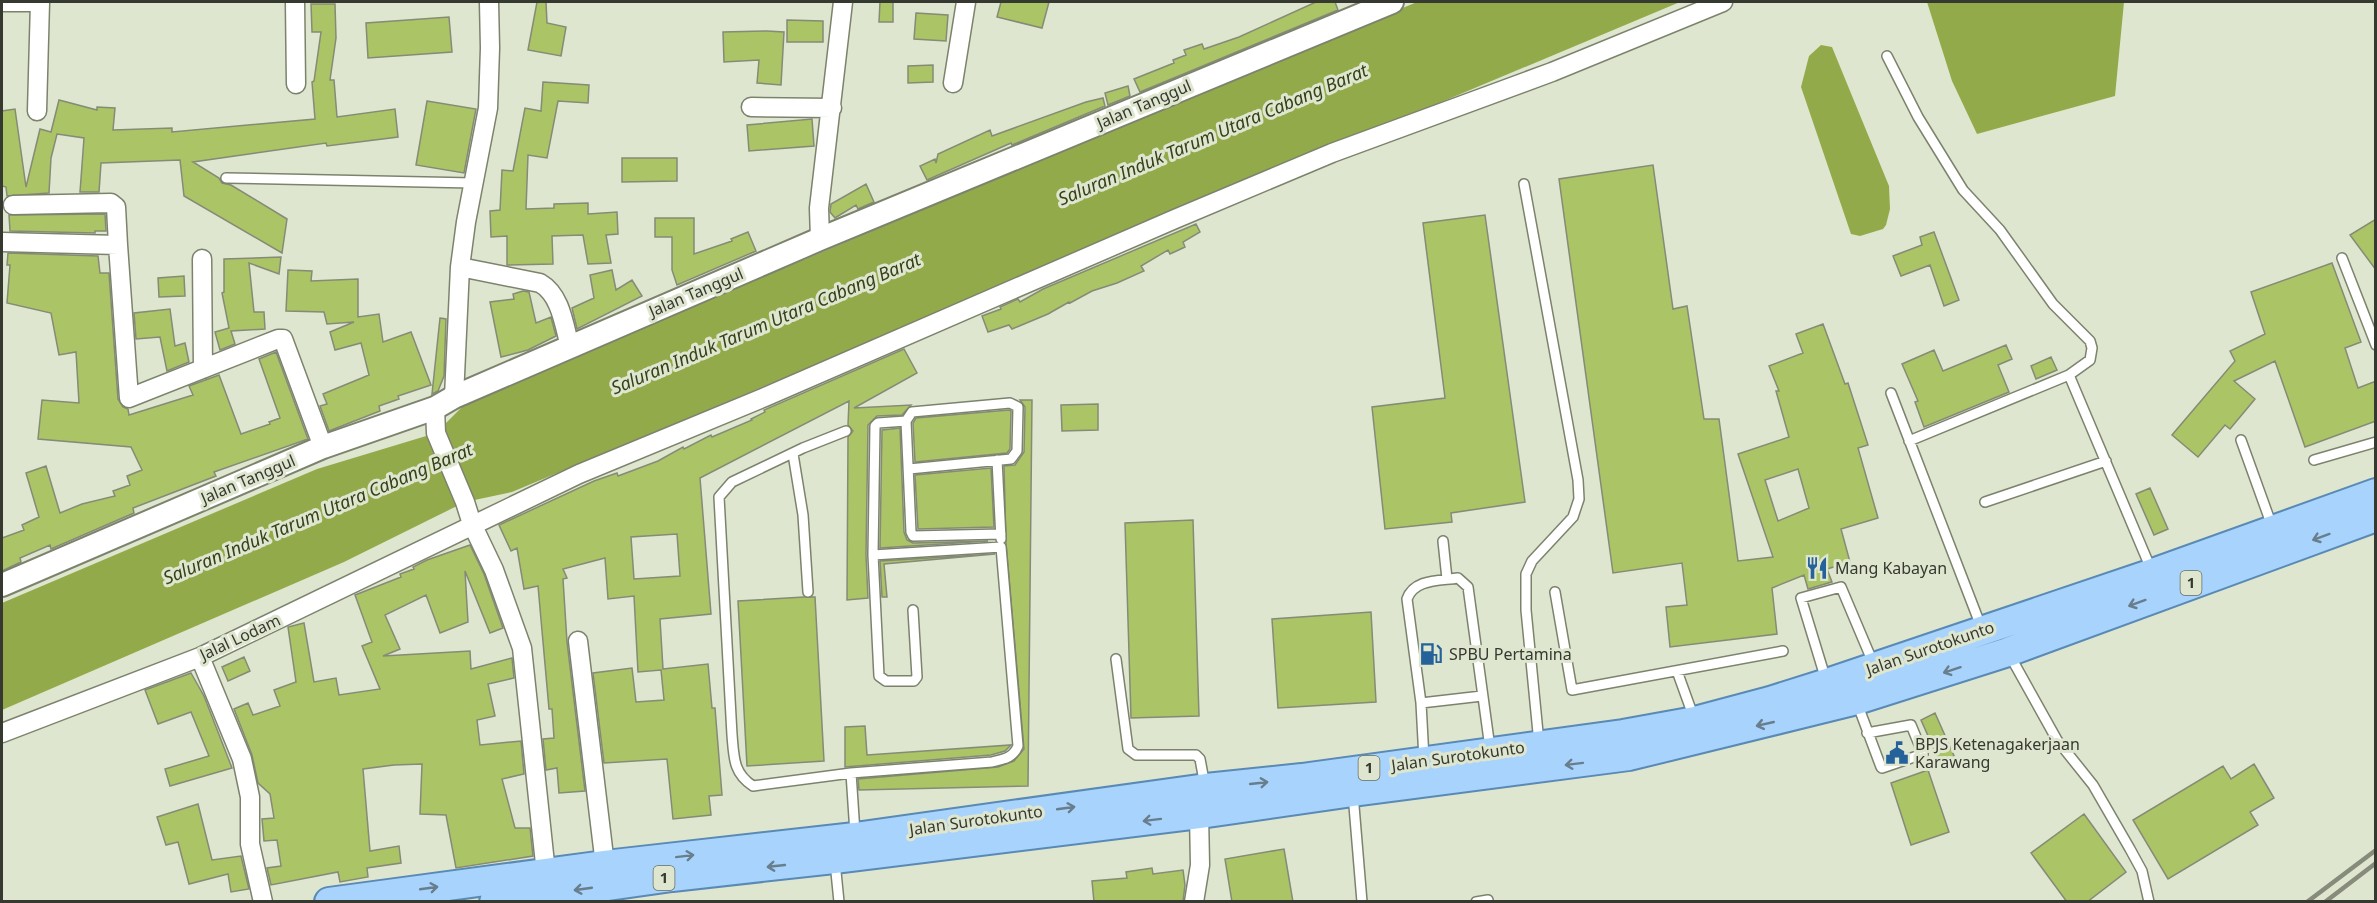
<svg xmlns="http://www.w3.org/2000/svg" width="2377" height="903" viewBox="0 0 2377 903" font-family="'Noto Sans',sans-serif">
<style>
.water{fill:#93aa4b}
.building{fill:#abc465;stroke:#858b76;stroke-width:1.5;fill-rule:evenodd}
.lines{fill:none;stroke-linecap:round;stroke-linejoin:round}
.service-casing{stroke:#7c836d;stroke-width:12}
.minor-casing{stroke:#7c836d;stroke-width:21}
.tertiary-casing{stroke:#7c836d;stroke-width:26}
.primary-casing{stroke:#598ab5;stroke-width:32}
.service{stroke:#fff;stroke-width:9}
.minor{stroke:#fff;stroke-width:18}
.tertiary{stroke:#fff;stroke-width:22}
.primary{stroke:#a7d3fd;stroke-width:28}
.rail{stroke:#868b7b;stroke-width:4.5}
.oneway{stroke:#697e8c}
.labels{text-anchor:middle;stroke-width:6;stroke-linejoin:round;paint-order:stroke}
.shield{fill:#dfe6cf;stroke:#696d60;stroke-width:1.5}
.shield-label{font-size:15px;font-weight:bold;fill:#363930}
.street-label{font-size:16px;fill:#363930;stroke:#dfe6cf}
.poi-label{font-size:16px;fill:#363930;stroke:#dfe6cf;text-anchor:start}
.water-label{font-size:18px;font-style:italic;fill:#364019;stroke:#dfe6cf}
</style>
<rect width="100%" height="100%" fill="#dfe6cf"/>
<path class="water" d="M1417,2H1680L512,492L465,502L344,562L2,710V603L317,469L436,433L468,401Z
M1927,2H2124L2115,96L1977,134L1952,81Z
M1821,45L1832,47L1889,186L1890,209L1886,225L1883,229L1860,236L1851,234L1801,87L1809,56Z"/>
<path class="building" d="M537,2H546L547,23L566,27L561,56L528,50Z
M880,2H893V22H879Z
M1001,2H1049L1042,28L997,17Z
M1316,2H1335L1338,10L1140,92L1134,79L1174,63L1173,60L1186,55L1184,50L1202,44L1204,49L1239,37Z
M311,4H335L336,38L330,80H334L337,117L395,109L398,137L327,146L326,143L193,162L219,178L222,183L231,185L287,219L282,253L184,196L180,160L101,163L99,192H80L84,138L57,134L51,158L49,193L7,196L6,187L2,186V111L15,109L26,187L40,129L51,132L59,100L97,110V107L115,108L113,130L172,128V132L315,119L312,82L314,81L321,32H312Z
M916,13L948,15L946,41L914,39Z
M449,17L452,52L368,58L366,23Z
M787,20L823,21V42H787Z
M767,31L784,32L781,85L757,83L759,60L724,62L723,32Z
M933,65V82L908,83V66Z
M543,82L589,85L588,103L558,101L547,158L528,155L526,209L554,208V204L588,203V214L617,212L618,234L606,235L611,263L588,264L583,235L552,236L553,264L507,265V236L491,237L490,211L500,210L502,170L513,171L525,108L541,111Z
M1128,86L1130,96L1108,105L1105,93Z
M1103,98L1105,106L1012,145L1011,143L927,180L920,166L935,159L936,163L938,154L990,130L992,136L1086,102Z
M427,101L476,109L464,173L416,165Z
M812,119L814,146L749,151L747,125Z
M622,158H677V181L622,182Z
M1653,165L1673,309L1687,306L1704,419H1719L1738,561L1773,557L1738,454L1789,437L1776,391H1779L1769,366L1803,353L1796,334L1823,324L1845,384L1848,383L1868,445L1858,448L1878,518L1841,529L1850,562L1827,569L1832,582L1808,589L1804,575L1772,588L1777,634L1670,647L1666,607L1687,605L1682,563L1613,573L1559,179ZM1798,469L1809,508L1778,521L1765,480Z
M866,184L874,202L858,209L856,205L835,218L830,212L831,204Z
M105,214L106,231H95V233L10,231L9,215Z
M1485,215L1525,502L1451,513L1452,522L1385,529L1372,407L1445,398L1423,223Z
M655,218H694V254L732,241L731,239L748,232L756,251L677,285L672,270V237H655Z
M2376,219V270L2350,235Z
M1196,224L1200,232L1183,242L1185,247L1170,254L1168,250L1141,266L1144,271L1117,283L1092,291L1070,303L1069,302L1048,314L1012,329L1009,325L988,332L982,316L1001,309L1000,307L1018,299L1020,302L1043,289Z
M1934,232L1959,300L1944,306L1930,265L1901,276L1893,256L1922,245L1920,237Z
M8,253L98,256L100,273H109L118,399L123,407L128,409L129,415L193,395L189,386L219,375L241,434L270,424L269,422L280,418L259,359L276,352L308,439L214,472L216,476L133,508L134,513L51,549L50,545L20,558L21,562L2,571V538L24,530L22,525L39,517L26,473L46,466L60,513L82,504L115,496L113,491L130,485L127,476L142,470L131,447L38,439L42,400L79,403L76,352L59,355L51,313L7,303L10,265H7Z
M281,257L279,274L249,263L254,312H264L265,329L231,331L235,344L220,350L215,332L229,328L222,293L224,292V259Z
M2332,263L2361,342L2345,348L2358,388L2376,381V421L2305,447L2275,361L2234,381L2255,399L2230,429L2225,425L2198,457L2172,435L2235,361L2230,351L2265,334L2251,292Z
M288,270L312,271L311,281L358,279V317L379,314L383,342L411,332L431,385L398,396L399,399L379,406L380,411L329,431L320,406L327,404L323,394L369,375L361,343L335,350L330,332L354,322L327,324L324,312L286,311Z
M612,270L616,290L632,280L642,296L577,329L572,308L594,298L590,275Z
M184,276L185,296L159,297L158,278Z
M523,291L529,292L536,323L551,317L556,336L528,350L501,357L490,302L514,299L513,294Z
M170,309L175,346L185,343L189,362L167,371L160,337L136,339L134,313Z
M440,318L446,319L444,376L438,391L432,394Z
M2006,345L2012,359L1998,365L2009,392L1924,427L1915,402L1918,401L1902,364L1934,350L1943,371Z
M904,349L917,373L854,408L911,405L902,415L877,416L868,425L866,555L868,598L847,600L848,437L853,431L848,425L849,401L700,478L711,614L660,619L663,669L708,664L712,708H715L722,795L709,796L711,815L673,819L667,759L604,763L593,673L632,668L636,702L664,700L661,670L638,672L634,596L608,599L605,558L563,569L567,578L563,579L567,642L585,791L559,793L557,768L546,770L543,739L554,738L552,709H549L538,586L524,589L517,548L511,551L499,525L594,481L617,473L618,476L658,461L683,447L684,449L711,435L712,437L752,420L751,419L765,412L764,410ZM677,534L680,576L634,579L631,537Z
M2051,357L2057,370L2036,379L2031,366Z
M1020,400H1032L1028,786L859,790L858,779L998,767L1014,761L1024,749L1006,543L1004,466L1015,465L1024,452L1025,407Z
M1098,404V430L1062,431L1061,405Z
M1009,410L1011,411L1010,449L1007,453L915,462L913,423L916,418Z
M900,428L904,532L907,540L913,543L988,541L880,548L882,430Z
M991,468L994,527L918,529L915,475Z
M2150,488L2168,529L2154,535L2136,494Z
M1193,520L1199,716L1131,718L1125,523Z
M470,545L484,574L503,628L490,633L465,571L468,622L440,633L426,595L385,615L400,649L383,656L470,651L471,669L512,658L514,678L488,684L495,716L477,720L480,745L521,741L524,774L502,779L515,828H530L533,856L456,868L446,815L420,814L422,764L394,765L363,769L370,851L399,846L401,863L367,868L368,877L340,882L338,872L271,885L267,868L281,866L277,840L264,841L262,819L274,818L270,794L258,783L252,755L234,709L248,703L253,715L280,706L274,690L296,682L288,627L304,623L314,682L336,678L339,695L380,689L362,646L372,642L355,595L401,577L400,574L414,569L413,567L427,560Z
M995,554L884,564L887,597H882L880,561Z
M804,597H815L824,761L747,766L738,601Z
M1371,612L1376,702L1278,708L1272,619Z
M244,657L250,671L228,681L222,667Z
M191,673L204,696L232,768L170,786L165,769L209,756L191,712L158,724L145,690Z
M1935,713L1955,758L1941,765L1921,720Z
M865,726L867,755L1011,745L1005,751L991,755L845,767V727Z
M2254,764L2274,798L2250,812L2258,825L2168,879L2133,820L2223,766L2231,779Z
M1928,770L1949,832L1911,845L1891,783Z
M198,804L212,860L241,856L249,889L231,892L228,874L189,884L178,842L166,845L157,817Z
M2084,814L2126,872L2087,902H2067L2031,853Z
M1284,849L1293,902H1232L1225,859Z
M1152,868L1153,874L1183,870L1185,885L1183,901L1094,902L1092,881L1127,878L1126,872Z"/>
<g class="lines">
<g class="service-casing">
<path id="service" d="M1887,56L1918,117L1963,190L2000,230L2053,304L2090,341L2092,348L2090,360L2069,375L1909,441
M226,178L473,183
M1524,184L1578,480L1579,499L1573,517L1532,561L1526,574V610L1539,743
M2342,258L2376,345
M2069,375L2151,569
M1891,393L1982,629
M846,431L803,448L732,482L719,497L732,735C734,757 733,773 753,786L851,773L992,762C1004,759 1013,758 1018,746L1001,547L873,555L879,676L886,681H914L917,677L913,610
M2241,440L2272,526
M793,454L803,515L808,592
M997,460L1001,539
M2314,460L2376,442
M909,469L1011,459L1017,451L1018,407L1010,403L912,412L906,421L911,532L913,536L1001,534
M1985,502L2106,461
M1443,541L1447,579
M873,555L875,426L878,423L906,421
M1555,592L1572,690L1783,651
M2009,654L2057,740L2093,785L2130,849L2142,871L2149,902
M1116,659L1128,749L1136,755H1196L1200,759L1205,786
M1677,671L1694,718
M1826,680L1801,598L1841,587L1874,665
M1421,703L1482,696
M1857,703L1881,767L1882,768L1923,754L1911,725L1867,733
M1424,759L1421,703L1407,599C1414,579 1439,581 1458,578L1468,587L1490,748
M851,773L855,833
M1353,794L1362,902
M835,862L839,902
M1476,902L1488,900"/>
</g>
<g class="minor-casing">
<path id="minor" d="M2,2H40
M295,2L296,84
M953,83L966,2
M751,107L832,108
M37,111L40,2
M13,205L111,203L116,207L118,245
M820,239L819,208L843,2
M2,242L118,245L129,398L278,339H283L323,447
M202,259L203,369
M460,267L540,283C561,295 564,325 570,347
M454,397L460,267L466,222L488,108L490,48L489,2
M435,408L436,433L465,502L472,524L494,570L522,648L546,873
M578,641L605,865
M200,657L242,759L250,797V844L263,902
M2,733L200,657L579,474L765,397L1175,219L1332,153L1552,72L1723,2
M1194,902L1200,865L1199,814"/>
</g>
<g class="tertiary-casing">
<path id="tertiary" d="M2,585L323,447L435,408L454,397L820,239L1392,2"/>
</g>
<g class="primary-casing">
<path id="primary" d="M329,902L605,865L855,837L1206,788L1302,778L1623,734L1695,721L1770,701L1827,683L2153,573L2376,493
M494,902L672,877L834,859L1199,814L1353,792L1629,756L1857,700L2008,652L2376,517"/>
</g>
<use href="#service" class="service"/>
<use href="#minor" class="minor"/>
<use href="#tertiary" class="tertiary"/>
<use href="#primary" class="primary"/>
<path class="rail" d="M2307,902L2376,850
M2325,902L2376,863"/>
</g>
<defs><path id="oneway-shaft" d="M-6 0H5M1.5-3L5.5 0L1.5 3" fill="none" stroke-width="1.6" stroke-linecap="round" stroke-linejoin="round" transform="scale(1.5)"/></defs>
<g class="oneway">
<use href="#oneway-shaft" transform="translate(2321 537) rotate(160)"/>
<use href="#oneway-shaft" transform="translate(2137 603) rotate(160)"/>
<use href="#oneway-shaft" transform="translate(1952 670) rotate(162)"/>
<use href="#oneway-shaft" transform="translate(1765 724) rotate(167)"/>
<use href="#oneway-shaft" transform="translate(1574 764) rotate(173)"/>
<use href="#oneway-shaft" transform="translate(1259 783) rotate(-6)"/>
<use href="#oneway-shaft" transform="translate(1066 808) rotate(-8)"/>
<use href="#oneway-shaft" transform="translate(1152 820) rotate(173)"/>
<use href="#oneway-shaft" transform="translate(685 856) rotate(-7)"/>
<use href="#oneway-shaft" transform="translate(776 866) rotate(174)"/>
<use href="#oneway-shaft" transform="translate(429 888) rotate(-8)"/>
<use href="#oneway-shaft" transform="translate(583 889) rotate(172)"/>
</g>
<defs>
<g id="restaurant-bare" transform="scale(1.8)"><path d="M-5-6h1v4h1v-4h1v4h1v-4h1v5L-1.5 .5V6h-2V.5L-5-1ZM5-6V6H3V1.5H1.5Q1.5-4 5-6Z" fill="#246299" stroke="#dfe6cf" stroke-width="2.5" paint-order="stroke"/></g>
<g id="fuel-bare" transform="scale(1.8)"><path d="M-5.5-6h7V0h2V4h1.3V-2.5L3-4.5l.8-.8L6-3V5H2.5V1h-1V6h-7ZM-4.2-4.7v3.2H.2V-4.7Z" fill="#246299" stroke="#dfe6cf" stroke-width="2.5" paint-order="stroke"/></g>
<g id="civic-bare" transform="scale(1.8)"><path d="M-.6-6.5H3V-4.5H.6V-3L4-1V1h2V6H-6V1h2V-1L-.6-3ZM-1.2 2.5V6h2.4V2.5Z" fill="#246299" stroke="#dfe6cf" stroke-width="2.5" paint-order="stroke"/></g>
</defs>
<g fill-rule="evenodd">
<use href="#restaurant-bare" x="1817" y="568"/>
<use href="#fuel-bare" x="1431" y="654"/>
<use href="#civic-bare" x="1897" y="753"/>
</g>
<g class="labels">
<g class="shield">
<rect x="2180.5" y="571" width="21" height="24" rx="4.5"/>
<rect x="1358.5" y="756" width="21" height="24" rx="4.5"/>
<rect x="653.5" y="866" width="21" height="24" rx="4.5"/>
</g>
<g class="shield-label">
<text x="2191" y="588">1</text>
<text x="1369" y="773">1</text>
<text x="664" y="883">1</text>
</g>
<g class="street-label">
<text transform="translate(1144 104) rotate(-23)" y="6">Jalan Tanggul</text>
<text transform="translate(696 292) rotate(-23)" y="6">Jalan Tanggul</text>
<text transform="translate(248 479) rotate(-23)" y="6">Jalan Tanggul</text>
<text transform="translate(240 637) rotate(-25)" y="6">Jalal Lodam</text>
<text transform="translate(1930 648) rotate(-19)" y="6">Jalan Surotokunto</text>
<text transform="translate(1458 756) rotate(-8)" y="6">Jalan Surotokunto</text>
<text transform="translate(976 820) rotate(-8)" y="6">Jalan Surotokunto</text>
</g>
<g class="poi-label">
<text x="1835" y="574">Mang Kabayan</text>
<text x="1449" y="660">SPBU Pertamina</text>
<text x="1915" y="750">BPJS Ketenagakerjaan<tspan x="1915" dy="18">Karawang</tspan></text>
</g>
<g class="water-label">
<text transform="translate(1213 135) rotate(-23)" y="6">Saluran Induk Tarum Utara Cabang Barat</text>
<text transform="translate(766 324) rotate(-23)" y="6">Saluran Induk Tarum Utara Cabang Barat</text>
<text transform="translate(318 514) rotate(-23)" y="6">Saluran Induk Tarum Utara Cabang Barat</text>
</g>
</g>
<rect width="2377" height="903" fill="none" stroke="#363930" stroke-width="6"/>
</svg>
